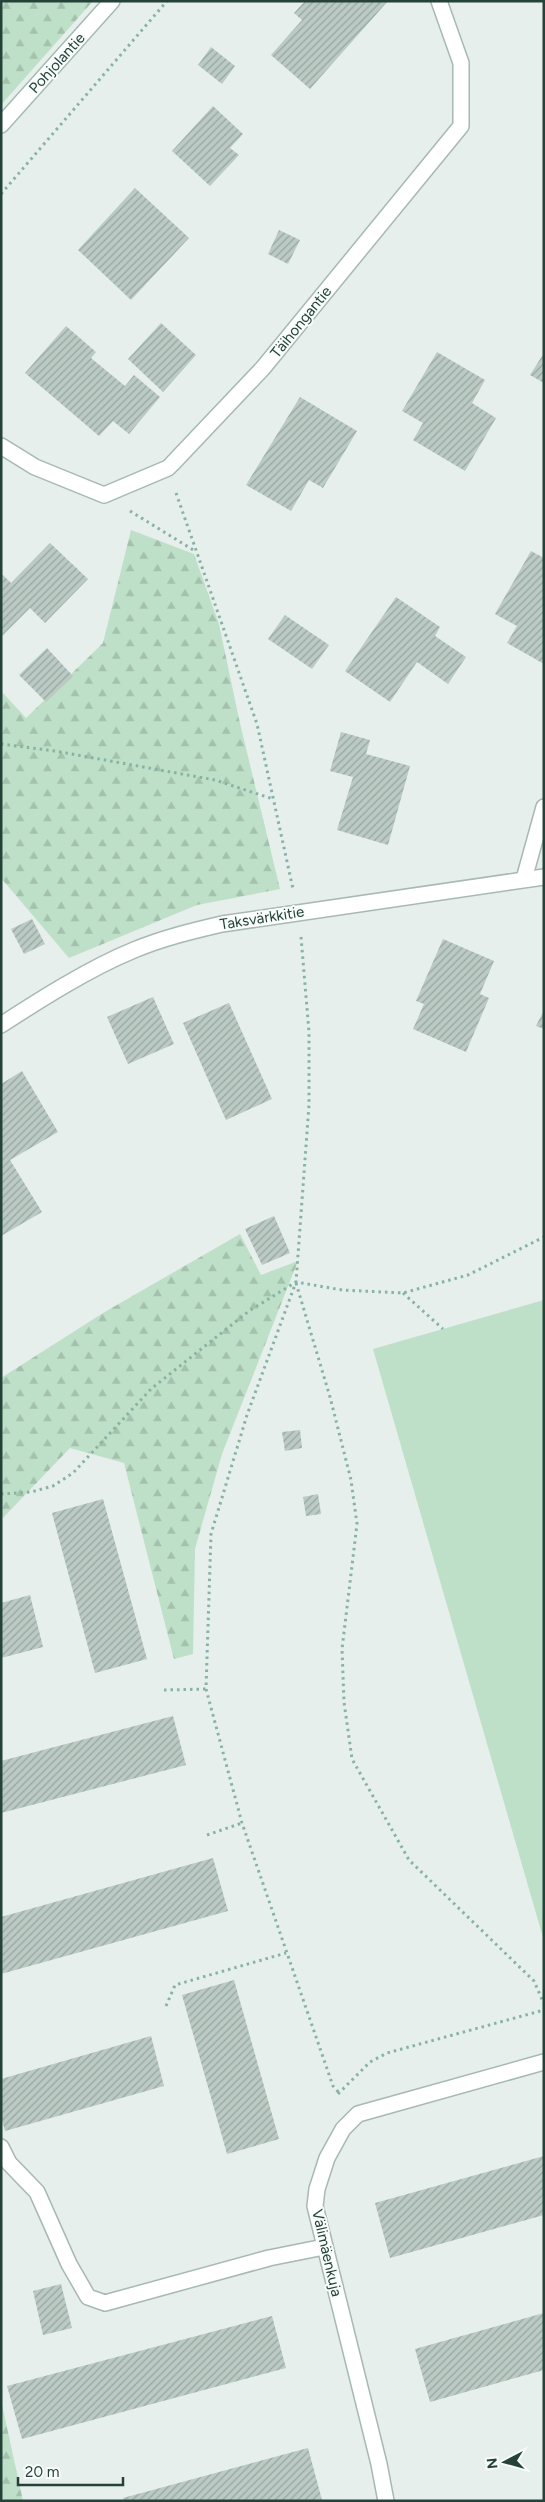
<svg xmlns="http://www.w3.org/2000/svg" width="545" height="2502" viewBox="0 0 545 2502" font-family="Figtree,sans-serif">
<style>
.forest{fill:url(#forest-firs)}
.pitch{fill:#bfe0c8}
.building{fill:url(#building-hatch)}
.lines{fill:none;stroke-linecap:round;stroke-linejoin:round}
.service-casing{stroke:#a8b8b2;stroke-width:18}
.minor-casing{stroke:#a8b8b2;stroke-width:18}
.secondary-casing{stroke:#a4bbb3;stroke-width:18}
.path{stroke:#86b3a5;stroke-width:3;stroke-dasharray:2.5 4;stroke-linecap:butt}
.service{stroke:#fff;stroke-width:15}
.minor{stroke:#fff;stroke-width:15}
.secondary{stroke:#fff;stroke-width:15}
.labels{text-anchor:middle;stroke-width:4;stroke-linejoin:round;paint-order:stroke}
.street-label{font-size:15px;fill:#24423a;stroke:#f7fbf9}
</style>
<defs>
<pattern id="forest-firs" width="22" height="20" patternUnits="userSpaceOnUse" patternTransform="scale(1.25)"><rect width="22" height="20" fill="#bfe0c8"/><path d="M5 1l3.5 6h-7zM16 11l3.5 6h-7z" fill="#a4c1ad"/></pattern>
<pattern id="building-hatch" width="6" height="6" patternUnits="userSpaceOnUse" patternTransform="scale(1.25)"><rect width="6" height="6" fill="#bbcac4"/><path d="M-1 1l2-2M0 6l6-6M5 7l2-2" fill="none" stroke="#98a6a0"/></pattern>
</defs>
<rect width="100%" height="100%" fill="#e6efeb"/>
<path class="forest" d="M1,1H93L1,105Z
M131,530L194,554L219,624L239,719L280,889L197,905L69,958L1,878V691L26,718L103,643Z
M240,1234L261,1275L298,1261L222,1454L195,1549L193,1654L174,1659L124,1463L70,1448L1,1520V1378L103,1313Z
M1,2400L23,2501H7L1,2498Z"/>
<path class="pitch" d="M544,1300V1941L373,1349Z"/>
<path class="building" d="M305,1H388L310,89L271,55L302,20L294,13Z
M211,47L235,66L222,84L198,65Z
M213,106L243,134L230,148L239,155L210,186L172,151Z
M135,188L189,238L131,300L78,250Z
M279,230L300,240L288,264L268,254Z
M161,323L196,355L163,392L128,359Z
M66,326L96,352L91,358L125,386L134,375L160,397L129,434L113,421L99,436L25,373Z
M437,352L485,380L472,403L496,418L465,471L413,440L423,423L402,411Z
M544,353V383L530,375Z
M300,397L357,431L323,488L309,480L291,511L246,485Z
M50,543L88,579L45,623L30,608L1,637V576L3,575L11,583Z
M531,551L544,558V664L507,643L517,626L495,614Z
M396,597L440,627L435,636L466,657L448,684L417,662L390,702L345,671Z
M285,615L329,645L312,669L268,639Z
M47,648L73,676L46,702L19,675Z
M341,732L370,740L366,754L410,766L388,845L337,830L353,777L330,771Z
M32,919L45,944L24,954L11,929Z
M443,939L494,961L480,994L489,998L466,1052L413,1029L424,1004L416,1001Z
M153,997L174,1044L128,1064L107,1017Z
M229,1003L272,1099L226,1120L183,1023Z
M544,1010V1029L536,1026Z
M22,1071L58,1132L10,1160L42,1212L1,1236V1084Z
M274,1216L290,1253L262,1265L245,1229Z
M300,1430L302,1448L285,1451L282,1432Z
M318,1494L321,1514L306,1516L303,1497Z
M103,1499L147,1659L95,1673L52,1513Z
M30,1595L43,1647L1,1658V1603Z
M173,1716L186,1765L1,1813V1761Z
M213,1858L228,1911L1,1974V1917Z
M234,1980L279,2139L227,2154L182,1995Z
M151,2036L164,2086L5,2131L1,2116V2079Z
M544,2156V2215L390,2258L375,2203Z
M61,2284L72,2328L43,2335L33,2291Z
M544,2313V2370L430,2402L415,2349Z
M272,2316L286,2368L22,2439L7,2386Z
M308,2448L322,2500L124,2501L123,2498Z"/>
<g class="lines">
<g class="service-casing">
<path id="service" d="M524,879L544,807
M1,2147L9,2163L37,2192L69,2264L88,2297L105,2303L269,2258L324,2247"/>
</g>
<g class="minor-casing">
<path id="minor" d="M1,446L35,467L104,495L168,468L172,464L263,368L461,126V63L439,1
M1,1025C41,999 90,968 134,950C163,938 192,931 222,924L544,877
M386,2501L379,2464L315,2206L317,2189L327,2158L343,2129L358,2114L544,2062"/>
</g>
<g class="secondary-casing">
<path id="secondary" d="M1,125L112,1"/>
</g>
<path class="path" d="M1,194L167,1
M176,493L257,724L293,889
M130,511L195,551
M1,744L55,751L215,780L273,799
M301,937L309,1032V1105L296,1282L247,1415L211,1534L206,1689L242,1823L333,2086L341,2095
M296,1283L330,1397L351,1480L357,1524L342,1649L344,1702L352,1759L409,1860L534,1981L544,2004
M403,1293L443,1329
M1,1494L31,1492L53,1486L73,1473L151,1389L249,1311L296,1282L342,1290L403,1293L468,1275L544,1237
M164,1690L206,1689
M207,1835L242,1823
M166,2006L175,1985L286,1953
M338,2094L370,2062L387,2053L544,2010"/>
<use href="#service" class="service"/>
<use href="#minor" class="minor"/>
<use href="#secondary" class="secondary"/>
</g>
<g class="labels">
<g class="street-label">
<text transform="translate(57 63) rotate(-48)" y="5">Pohjolantie</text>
<text transform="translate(301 322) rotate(-51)" y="5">Täihongantie</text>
<text transform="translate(262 918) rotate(-9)" y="5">Taksvärkkitie</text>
<text transform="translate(327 2253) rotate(77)" y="5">Välimäenkuja</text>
</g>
</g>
<rect width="545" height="2502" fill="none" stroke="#24423a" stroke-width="5"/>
<g transform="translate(505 2462) rotate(264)" stroke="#f7fbf9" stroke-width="4" paint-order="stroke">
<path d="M0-4L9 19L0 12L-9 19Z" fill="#24423a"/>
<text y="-8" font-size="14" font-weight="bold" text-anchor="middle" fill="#24423a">N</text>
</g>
<path d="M18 2477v8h105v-8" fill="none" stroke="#24423a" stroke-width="2.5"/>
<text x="25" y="2477" font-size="15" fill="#24423a" stroke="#f7fbf9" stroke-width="4" paint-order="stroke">20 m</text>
</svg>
